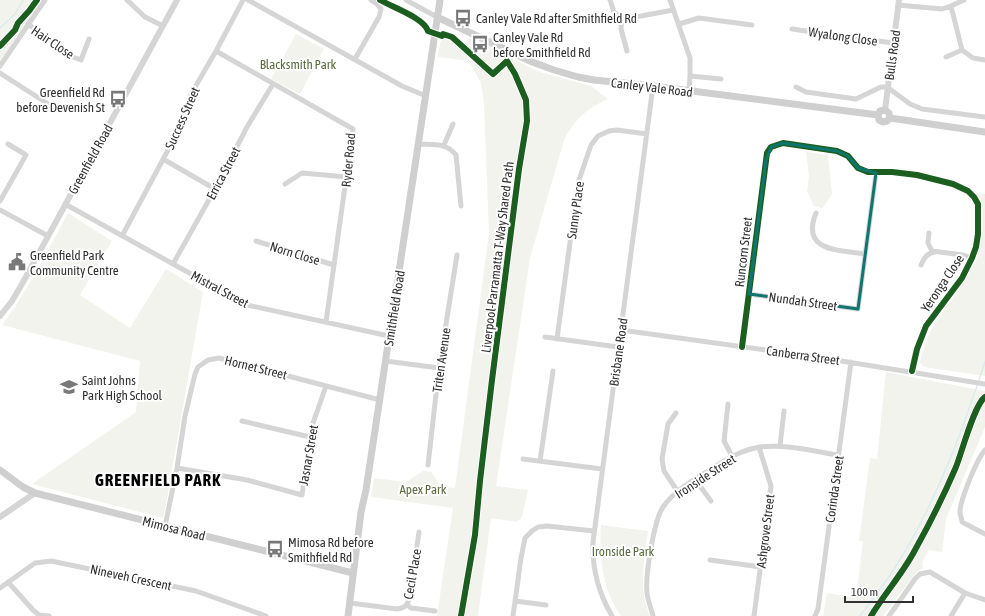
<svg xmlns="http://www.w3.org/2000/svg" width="985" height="616" viewBox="0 0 985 616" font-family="'Asap Condensed',sans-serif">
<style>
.green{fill:#f2f3ec}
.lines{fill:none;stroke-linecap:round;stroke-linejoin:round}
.stream{stroke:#dbecf0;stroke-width:1.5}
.minor{stroke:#d5d5d5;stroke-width:5}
.tertiary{stroke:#d5d5d5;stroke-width:6}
.secondary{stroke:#cfcfcf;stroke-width:7}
.cycleway-casing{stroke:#fff;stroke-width:8}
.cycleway{stroke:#1b5e20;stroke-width:6}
.marked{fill:none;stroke:#0f766e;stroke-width:3;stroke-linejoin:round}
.labels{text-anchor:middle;stroke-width:4;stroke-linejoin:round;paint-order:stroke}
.poi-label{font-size:13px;fill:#313131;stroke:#fff;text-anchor:start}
.street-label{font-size:13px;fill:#313131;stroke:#fff}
.park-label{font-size:13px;fill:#5d6c40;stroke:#fff}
.district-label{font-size:17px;font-weight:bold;letter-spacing:1px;fill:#000;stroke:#fff}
</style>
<rect width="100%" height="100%" fill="#fff"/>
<path class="green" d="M0,0H42L0,61Z
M296,34L324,49L300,94L271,79Z
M446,35L460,47L469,38L540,72L591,86L608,99C586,109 575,119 564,140L530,258L496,486L528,490L522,517L517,522L491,518L478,616H437L453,508L371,497L374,478L406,482L423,471L431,472L442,487L455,488L489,233L484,103L481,83L469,61L438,57C439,50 439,39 446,35Z
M806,152L828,155L832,194L822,209L819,207L814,206L807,191L809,176Z
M977,193L985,194V376L924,367L920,362C927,333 936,320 954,297L953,296L971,270L978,257L982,232V206Z
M68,213L112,241L80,295L130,328L166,269L203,292L165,510L163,518L32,484L136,412L140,361L2,325C28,291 47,251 68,213Z
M886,372L985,391V427L946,519L942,552L929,550L922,562L923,568L917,572L883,616H823L827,593L856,598L863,541H859L870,458L877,459Z
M601,525L648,531C644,560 638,588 650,616H621C602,589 599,557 601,525Z"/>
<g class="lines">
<path class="stream" d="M0,28L15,14L23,0
M860,616C877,594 893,572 907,548C941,489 964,426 985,362"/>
<path class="minor" d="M127,0L145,17L163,26
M248,0L402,86L426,96
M406,0L437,17
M610,0L614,12L622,17L641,16L673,10
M670,0L690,58V76L689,90
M898,5L942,9L951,6L964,0
M951,6L962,50L973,58L985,60
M622,17L621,29L627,51
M28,24L73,57L81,60L89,39
M679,24L699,18L752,25
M792,29L893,43
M216,51L353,129L326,322
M946,57L962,50
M355,59L379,17L381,9L376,3L371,0
M0,66L45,0
M0,73L59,111
M690,76L721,79
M796,87L806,92L856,99L881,87H887L910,104L922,109L985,117
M418,144C433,145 446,142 456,155L461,206
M444,145L453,124
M163,159L215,189
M285,184L302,173L347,177
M0,201L26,155L8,144
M65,204L247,305L389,336
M0,210L48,236
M816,213C800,252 840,250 865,254
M929,233L928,243L932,251L963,255L972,258
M122,236L183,122L190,96L216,51L243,0
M256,241L334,265
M173,264L215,189L247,127L273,84
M921,265C924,258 927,253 935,252
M749,294L858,309L876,173
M621,330L810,356L985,384
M545,337L618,347
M557,339L578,183L591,145L598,136L609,131L617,130L647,134
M742,347L767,153L771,147L783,143L837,151L848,156L858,168L868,172H892L917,175L953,184L968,191L974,197L978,204V234L976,247L972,258L962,278L926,326L917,349L912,371
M386,361L439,368
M728,404L724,441L732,456
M676,413L668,424L662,459L664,471L678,492
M242,421L310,437
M780,446L784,411
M985,450C977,459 960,500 960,512C960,515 962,519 962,522L985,534
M523,459L602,469
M540,461L553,371
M428,465L439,368L457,255
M177,468L247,480L302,495L312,426L326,386
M695,479L711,501
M165,526L177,468L185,416L195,374L198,367L208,360L219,358L380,400
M710,560L761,567
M8,582L33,610L39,615L49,616
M0,588L35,563L51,561L196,591L266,616
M515,601L546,605
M350,603L397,609C404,608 407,606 409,600L419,532
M407,605L411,608L435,611
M513,616L521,558L525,538L532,531L538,527L547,526L594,531
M612,616C599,594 592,568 593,542L653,86
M653,616C651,608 648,601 647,593C645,576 654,520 663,507C674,491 692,481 708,471C724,461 740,450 760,447C786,444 813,451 838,455
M754,616L771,486L759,447
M815,616L818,609L851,362
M889,616L915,579L920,574L930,572L965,593L985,600
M951,616L965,593"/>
<path class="tertiary" d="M885,110L899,0
M0,316L12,301L22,284L177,0
M0,517L35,493"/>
<path class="secondary" d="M437,17L532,62L554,70L578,77L594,80L653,86L878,115
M878,115L880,111L885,110L889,113L890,118
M878,115L879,120L883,122L887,121L890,118
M890,118L985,132
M0,470L23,487L35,493L353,573
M348,616L361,512L366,490L440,0"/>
<g class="cycleway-casing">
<path id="cycleway" d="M380,0C392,7 424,18 428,31L442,36L443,34L452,37L493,74L507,61L515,74L526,100L527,121L519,169L492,380L480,481L475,535L461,616
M0,46L15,30L18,23L29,11L37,0
M742,347L767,153L771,147L783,143L837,151L848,156L858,168L868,172H892L917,175L953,184L968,191L974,197L978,204V234L976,247L972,258L962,278L926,326L917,349L912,371
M871,616C885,593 903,573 915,550C930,523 944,495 956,467C962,452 974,405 985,397"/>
</g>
<use href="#cycleway" class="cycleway"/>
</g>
<path class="marked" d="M783,143L837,151L848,156L858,168L876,173L858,309L749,294L766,160L771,147Z"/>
<defs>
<g id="bus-bare" transform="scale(1.38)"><path d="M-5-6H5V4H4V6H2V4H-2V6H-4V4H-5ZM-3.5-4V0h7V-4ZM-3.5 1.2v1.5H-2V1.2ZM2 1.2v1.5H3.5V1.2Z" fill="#797979" stroke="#fff" stroke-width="2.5" paint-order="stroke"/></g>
<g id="civic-bare" transform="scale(1.38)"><path d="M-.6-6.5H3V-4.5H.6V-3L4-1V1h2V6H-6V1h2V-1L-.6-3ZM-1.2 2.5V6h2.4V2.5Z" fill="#797979" stroke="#fff" stroke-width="2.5" paint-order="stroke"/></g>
<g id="school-bare" transform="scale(1.38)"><path d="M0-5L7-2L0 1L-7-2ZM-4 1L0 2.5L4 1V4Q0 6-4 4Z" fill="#797979" stroke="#fff" stroke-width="2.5" paint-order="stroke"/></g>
</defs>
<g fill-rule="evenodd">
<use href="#bus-bare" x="463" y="18"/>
<use href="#bus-bare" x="480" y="44"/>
<use href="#bus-bare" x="118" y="99"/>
<use href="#civic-bare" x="17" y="262"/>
<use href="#school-bare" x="69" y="387"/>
<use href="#bus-bare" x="275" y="549"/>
</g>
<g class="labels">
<g class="poi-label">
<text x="476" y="23">Canley Vale Rd after Smithfield Rd</text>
<text x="493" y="42">Canley Vale Rd<tspan x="493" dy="15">before Smithfield Rd</tspan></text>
<text x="105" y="97" text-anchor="end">Greenfield Rd<tspan x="105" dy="15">before Devenish St</tspan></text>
<text x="30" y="260">Greenfield Park<tspan x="30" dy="15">Community Centre</tspan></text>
<text x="82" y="385">Saint Johns<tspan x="82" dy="15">Park High School</tspan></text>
<text x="288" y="547">Mimosa Rd before<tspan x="288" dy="15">Smithfield Rd</tspan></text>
</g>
<g class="street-label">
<text transform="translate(843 36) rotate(8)" y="5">Wyalong Close</text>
<text transform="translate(53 42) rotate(34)" y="5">Hair Close</text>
<text transform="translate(892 55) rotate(-82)" y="5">Bulls Road</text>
<text transform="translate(652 87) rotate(7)" y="5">Canley Vale Road</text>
<text transform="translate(182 118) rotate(-66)" y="5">Success Street</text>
<text transform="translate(90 159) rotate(-61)" y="5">Greenfield Road</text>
<text transform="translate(348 160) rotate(-85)" y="5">Ryder Road</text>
<text transform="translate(223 173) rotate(-62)" y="5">Errica Street</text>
<text transform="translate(575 210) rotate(-82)" y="5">Sunny Place</text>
<text transform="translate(743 252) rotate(-83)" y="5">Runcorn Street</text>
<text transform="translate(295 253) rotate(17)" y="5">Norn Close</text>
<text transform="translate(497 257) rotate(-83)" y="5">Liverpool-Parramatta T-Way Shared Path</text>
<text transform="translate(942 283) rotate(-56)" y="5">Yeronga Close</text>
<text transform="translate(220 289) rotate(28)" y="5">Mistral Street</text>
<text transform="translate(803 301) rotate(8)" y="5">Nundah Street</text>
<text transform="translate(394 308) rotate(-81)" y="5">Smithfield Road</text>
<text transform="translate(618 352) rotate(-82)" y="5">Brisbane Road</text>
<text transform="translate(803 355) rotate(8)" y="5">Canberra Street</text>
<text transform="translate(441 360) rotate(-82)" y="5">Triten Avenue</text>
<text transform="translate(256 367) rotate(14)" y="5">Hornet Street</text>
<text transform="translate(308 455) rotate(-80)" y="5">Jasnar Street</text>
<text transform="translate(705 476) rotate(-33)" y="5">Ironside Street</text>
<text transform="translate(834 489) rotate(-82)" y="5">Corinda Street</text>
<text transform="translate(174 528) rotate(14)" y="5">Mimosa Road</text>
<text transform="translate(765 531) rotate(-83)" y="5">Ashgrove Street</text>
<text transform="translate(412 574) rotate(-80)" y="5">Cecil Place</text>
<text transform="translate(131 577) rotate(12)" y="5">Nineveh Crescent</text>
</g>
<g class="park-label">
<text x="298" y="69">Blacksmith Park</text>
<text x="423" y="494">Apex Park</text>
<text x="623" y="556">Ironside Park</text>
</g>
<g class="district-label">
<text x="158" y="486">GREENFIELD PARK</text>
</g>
</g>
<path d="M845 596v6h68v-6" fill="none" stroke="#313131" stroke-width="2"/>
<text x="851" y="596" font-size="12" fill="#313131" stroke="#ffffff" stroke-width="3" paint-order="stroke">100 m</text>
</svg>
